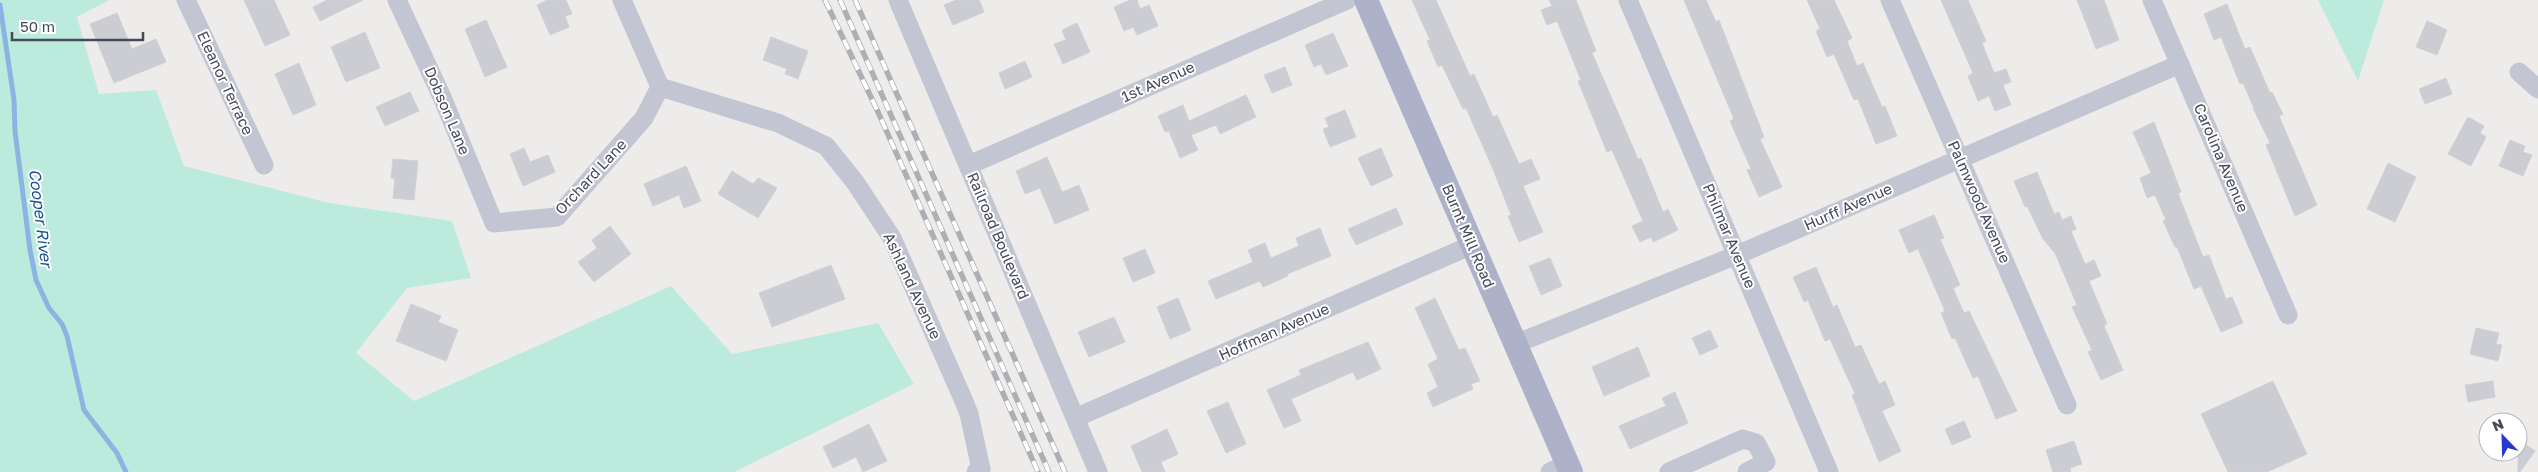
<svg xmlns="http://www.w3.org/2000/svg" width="2538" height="472" viewBox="0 0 2538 472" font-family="'Golos Text',sans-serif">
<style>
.green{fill:#bceadd}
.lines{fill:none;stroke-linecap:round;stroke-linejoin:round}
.stream{stroke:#8cb4e3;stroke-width:5}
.building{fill:#ccccd3;stroke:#d0d0d7}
.minor{stroke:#c3c6d2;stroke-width:19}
.major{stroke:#adb2c9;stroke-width:24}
.rail-casing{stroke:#aeaeb5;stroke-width:5.5}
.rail{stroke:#fff;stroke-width:4;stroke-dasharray:11;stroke-linecap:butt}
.labels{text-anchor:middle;stroke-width:4;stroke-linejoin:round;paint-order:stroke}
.street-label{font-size:15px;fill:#464957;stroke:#fff}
.water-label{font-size:16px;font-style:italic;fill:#175299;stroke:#fff}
</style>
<rect width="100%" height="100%" fill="#eeeceb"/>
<path class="green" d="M0,0H109L77,17L99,94L156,90L184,166L329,203L452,221L471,278L407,288L356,353L414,401L671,286L732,354L878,323L914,384L734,472H0Z
M2318,0H2384L2358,81Z"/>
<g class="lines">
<path class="stream" d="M0,5L14,100L15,131L30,250L36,280L49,308L62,324L67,336L84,410L117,453L126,472"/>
</g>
<path class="building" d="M244,0H274L290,35L265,46Z
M327,0H363L320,21L313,7Z
M547,0H566L572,14L565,16L569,27L550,35L537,5Z
M956,0H979L984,12L953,25L944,5Z
M1130,0H1137L1140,9L1149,5L1158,26L1137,35L1133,27L1124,31L1114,7Z
M1412,0H1436L1470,76L1474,74L1493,117L1497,115L1519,164L1531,159L1540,179L1523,186L1543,232L1519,242L1508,216L1511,215L1493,169L1466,108L1463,109L1442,65L1438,67L1427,41L1430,40Z
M1549,0H1576L1596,51L1592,53L1619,115L1638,159L1641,158L1663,212L1668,209L1678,230L1653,242L1651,237L1640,242L1632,226L1643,221L1612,150L1607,152L1578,81L1581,80L1557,21L1547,25L1541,10L1552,6Z
M1684,0H1706L1716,22L1719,20L1764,137L1760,139L1782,187L1759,197L1747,170L1751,169L1730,121L1734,119Z
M1807,0H1834L1852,38L1847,41L1857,66L1863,63L1882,107L1885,106L1897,136L1876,144L1858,99L1854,100L1834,54L1827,57L1816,31L1820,29Z
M1941,0H1968L1986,41L1982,43L1994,73L2006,69L2011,82L2003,85L2011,105L1995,111L1989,96L1978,101L1968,76L1973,73Z
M2077,0H2104L2119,40L2096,49Z
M2227,4L2245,49L2250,47L2270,93L2272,92L2283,114L2279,116L2317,205L2295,216L2266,145L2270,143L2253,108H2254L2243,83L2240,84L2221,37L2214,40L2204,14Z
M117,13L132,49L156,39L166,62L114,83L90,24Z
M486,20L507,67L485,77L465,29Z
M2427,21L2447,30L2437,55L2416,47Z
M1077,23L1090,52L1063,64L1054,44L1066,40L1062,30Z
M365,32L380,68L346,82L331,47Z
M1333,33L1348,66L1326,75L1321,64L1314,67L1305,45Z
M771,37L808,51L798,79L785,74L787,69L763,60Z
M1025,61L1032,77L1005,89L999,73Z
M299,63L316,105L293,115L275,74Z
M1285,67L1292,85L1272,93L1264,75Z
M2446,78L2452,94L2425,104L2419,89Z
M410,92L419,111L385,126L376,107Z
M1246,95L1256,117L1220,134L1216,125L1191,135L1198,150L1180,158L1169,131L1165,132L1158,116L1183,105L1189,121Z
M1345,110L1356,137L1330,147L1323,129L1329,127L1325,118Z
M2468,117L2484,126L2480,133L2486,137L2471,166L2448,154Z
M2154,122L2181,192L2178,193L2203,257L2209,255L2226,299L2232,297L2243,323L2221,332L2201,286L2194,289L2177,247H2175L2163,221L2166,220L2155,195L2147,198L2140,178L2151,173L2133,132Z
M2510,140L2525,146L2523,152L2532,155L2523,176L2499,166Z
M524,148L530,162L548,155L555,172L523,186L510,154Z
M1381,148L1393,176L1371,186L1358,158Z
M1047,157L1062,192L1079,185L1089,210L1055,224L1040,188L1025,194L1016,171Z
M393,159L418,161L414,200L393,198L395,179L391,178Z
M2388,163L2416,177L2395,222L2367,209Z
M686,166L701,201L684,208L679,195L653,206L644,184Z
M732,171L753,184L758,178L777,188L758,218L718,194Z
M2037,172L2054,214L2059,212L2062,220L2071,216L2076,229L2071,231L2085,264L2094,260L2101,276L2089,281L2107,324L2104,326L2123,370L2101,380L2088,352L2092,350L2072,307L2077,305L2055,253L2043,239L2027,206L2025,207L2014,181Z
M1396,208L1403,224L1356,245L1348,229Z
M1934,215L1944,238L1940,239L1960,285L1953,288L1964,313L1969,311L2017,411L1996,419L1978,376L1973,378L1955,338L1952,339L1941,313L1945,311L1918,249L1909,253L1899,230Z
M610,226L631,254L594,282L578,262L597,248L592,240Z
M1320,228L1331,256L1287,274L1288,276L1263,287L1260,281L1216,299L1208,281L1253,262L1248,250L1265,243L1271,258L1299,246L1296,238Z
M1145,249L1155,273L1133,282L1123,258Z
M1550,258L1562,286L1541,295L1529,266Z
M831,265L845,299L772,327L759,293Z
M1816,267L1833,307L1837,305L1855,347L1861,345L1879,384L1885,381L1895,405L1882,411L1901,451L1879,462L1852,395L1855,394L1830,339L1825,341L1808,300L1804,302L1793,277Z
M1178,298L1191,330L1170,339L1157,307Z
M1435,298L1459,350L1465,348L1480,381L1471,384L1473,389L1433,407L1427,393L1438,387L1428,364L1438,359L1415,308Z
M411,304L441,316L438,322L458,330L446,361L396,341Z
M1114,317L1125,342L1089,357L1078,332Z
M2476,328L2499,333L2496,344L2502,345L2498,361L2470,354Z
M1710,330L1718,347L1700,355L1692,338Z
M1368,342L1381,369L1357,380L1353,372L1291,399L1301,421L1284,428L1267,390L1301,375L1299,370Z
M1638,347L1650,376L1604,396L1592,367Z
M2273,381L2307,454L2267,472H2228L2201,414Z
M2493,381L2495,397L2468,402L2465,385Z
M1675,392L1688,423L1630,449L1619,426L1666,406L1662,398Z
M1228,402L1246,444L1226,453L1207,411Z
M1964,421L1971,437L1952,445L1945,429Z
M869,424L887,461L863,472L856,457L833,468L823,447Z
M1167,429L1178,454L1161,462L1165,472H1142L1131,446Z
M2518,439L2535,451L2520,472H2518Z
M2074,441L2082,464L2070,468L2071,472H2053L2046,450Z"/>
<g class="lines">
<path class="minor" d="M186,0L264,165
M397,0L442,97L494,223L557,217L644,118L660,87
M622,0L660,87L778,123L826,146L855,182L892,238L963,399L969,414L981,469L976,472
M898,0L1098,472
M1628,0L1829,472
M1890,0L2067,405
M2152,0L2288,315
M2519,72L2538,89
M969,165L1347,0
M1515,344L1737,255L2180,64
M1075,418L1472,245
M1550,472L1568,464
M1669,472L1743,439L1756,443L1766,462L1747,472"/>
<path class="major" d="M1366,0L1571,472"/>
<g class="rail-casing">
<path id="rail" d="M825,0L878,112L1038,472
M840,0L1049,472
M855,0L1065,472"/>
</g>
<use href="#rail" class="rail"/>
</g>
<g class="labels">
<g class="street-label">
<text transform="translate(1158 82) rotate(-24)" y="5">1st Avenue</text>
<text transform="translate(225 83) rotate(65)" y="5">Eleanor Terrace</text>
<text transform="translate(447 111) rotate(67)" y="5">Dobson Lane</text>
<text transform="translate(2221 158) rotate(67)" y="5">Carolina Avenue</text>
<text transform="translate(591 177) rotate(-47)" y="5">Orchard Lane</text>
<text transform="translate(1979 202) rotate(66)" y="5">Palmwood Avenue</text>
<text transform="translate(1848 207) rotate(-24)" y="5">Hurff Avenue</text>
<text transform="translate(998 236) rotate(67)" y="5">Railroad Boulevard</text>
<text transform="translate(1468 236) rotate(67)" y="5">Burnt Mill Road</text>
<text transform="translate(1729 236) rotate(67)" y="5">Philmar Avenue</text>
<text transform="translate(912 286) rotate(65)" y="5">Ashland Avenue</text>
<text transform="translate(1274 332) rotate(-24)" y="5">Hoffman Avenue</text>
</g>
<g class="water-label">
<text transform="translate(41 218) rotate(83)" y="6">Cooper River</text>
</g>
</g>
<g transform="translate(2503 437) rotate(337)"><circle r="24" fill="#ffffff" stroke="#b5b6bc"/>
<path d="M0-4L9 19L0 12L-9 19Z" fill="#2738cd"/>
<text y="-8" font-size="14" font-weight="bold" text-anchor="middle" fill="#464957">N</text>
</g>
<path d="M12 32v8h131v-8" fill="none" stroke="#464957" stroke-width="2.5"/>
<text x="20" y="32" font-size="15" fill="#464957" stroke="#ffffff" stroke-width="4" paint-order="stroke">50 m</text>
</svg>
